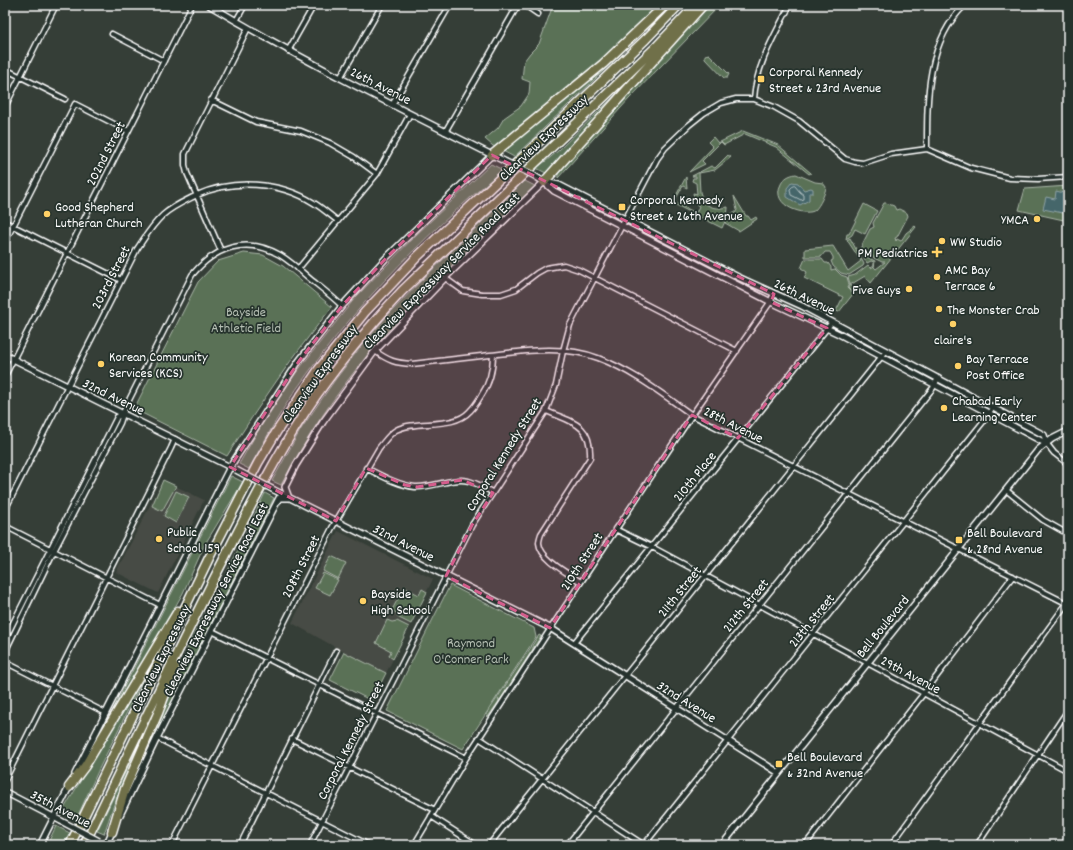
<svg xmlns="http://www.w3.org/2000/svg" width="1073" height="850" viewBox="0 0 1073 850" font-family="Dekko,sans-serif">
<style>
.built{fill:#474b44}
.green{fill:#5a7156;stroke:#acb8aa}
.water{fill:#44666a;stroke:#8fa3a6}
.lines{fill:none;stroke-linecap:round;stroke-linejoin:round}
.shore{stroke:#b4c2c3;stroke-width:1}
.minor-casing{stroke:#fff;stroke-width:7}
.tertiary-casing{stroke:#fff;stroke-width:8}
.motorway-casing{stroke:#fff;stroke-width:11}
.minor{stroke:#26332d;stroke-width:4}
.tertiary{stroke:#26332d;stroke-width:5}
.motorway{stroke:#70704a;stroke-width:8}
.tertiary-bridge-casing{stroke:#fff;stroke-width:8;stroke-linecap:butt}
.tertiary-bridge{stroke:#26332d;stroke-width:5}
.marked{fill:#d45d8c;fill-opacity:0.2;stroke:#d45d8c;stroke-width:3;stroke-dasharray:8 5;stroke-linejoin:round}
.poi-dot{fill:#ffd166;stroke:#26332d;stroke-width:1.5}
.labels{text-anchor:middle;stroke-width:3.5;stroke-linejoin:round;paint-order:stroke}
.poi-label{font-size:14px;fill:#fff;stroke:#26332d;text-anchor:start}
.street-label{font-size:14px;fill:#fff;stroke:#26332d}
.park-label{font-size:14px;fill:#b5bfb3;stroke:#26332d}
</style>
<rect width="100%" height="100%" fill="#353e37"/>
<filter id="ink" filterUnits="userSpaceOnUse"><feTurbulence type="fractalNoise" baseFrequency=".025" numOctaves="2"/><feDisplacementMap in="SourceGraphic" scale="8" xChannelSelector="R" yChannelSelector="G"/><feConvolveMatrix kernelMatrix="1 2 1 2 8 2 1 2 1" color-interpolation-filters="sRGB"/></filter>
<g filter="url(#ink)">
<path class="built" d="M163,480L204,500L158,593L116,572Z
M338,531L433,579L372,701L330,680L344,652L292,623Z"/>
<path class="green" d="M553,5H662L611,53L498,148L493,146L485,139L498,128L504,118L521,106L529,94L530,82L522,79L524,61L530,53L539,44Z
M710,5H720L629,99L558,178V171Z
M646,27H649L514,157L503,151L593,77Z
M709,54L729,74L727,78H724L705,58V55Z
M646,65L548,174L536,168L546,161L558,151Z
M743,131L778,145L811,173L809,174L776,147L745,134L724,145L721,142L702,161L705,164L689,172L713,147L708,142L713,137L718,143Z
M728,155L731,157L715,170L699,173L700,192L702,198L694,197L693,193L697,194L696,183L692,181L693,178H696V176H692L711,166L715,168Z
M491,164L503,170C420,238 344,317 285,406C272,426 261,448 249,469L239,464L266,417L296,373L355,298L416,235Z
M796,174L815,182L823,183L826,187C825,194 820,205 815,210C808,217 769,207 781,184C784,178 789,175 796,174Z
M686,177L687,188L683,186L674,202L696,213L699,206L696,204L694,199L703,200C708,209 719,209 728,207C728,214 725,222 722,228L672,203Z
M523,180L535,186C485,234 434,280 388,331C347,377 310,430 281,485L272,481L301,429L335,380L362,345L388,315L423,279L514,191Z
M1068,186V221L1019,210L1025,189Z
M734,196L746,216H748L751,220L756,217L757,219L739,231L725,223L729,214L735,213L737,210Z
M884,203H886L894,206L896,210L899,209L907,213L908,216L897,237L895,238L896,241L897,239L901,241L906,233L915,226L916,227L871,283L865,276L850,285L854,292L853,293L848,288L850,284L848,277L855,275L868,265L871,268L874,266V262L871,261L867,263L864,258L865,256L875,261L874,267L876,269L885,262H882L874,258L872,255L869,256L861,252L860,249L870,229L874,227L873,223Z
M864,204L877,211L865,234L855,229L852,235L846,239L847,234H849Z
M850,238L864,264L863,266L849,275L841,273L833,266L831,261L833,260V257L830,252H825L821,257H805V249L833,246L848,271L861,261L847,240Z
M244,253L263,255L283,266L332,307C293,355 260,404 227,456L134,409L198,282L218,261Z
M805,259H822L825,263H828L831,267V270L835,269L841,275L847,277L849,284L847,288L853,294L839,312L836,311L843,297L804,278L807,272L801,268Z
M231,476L243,482L205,544L183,593L159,635L103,729Z
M163,480L176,486L162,511L152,506Z
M176,491L189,497L176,523L164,516Z
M265,493L274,498L139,767H137L168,701L190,642L225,577Z
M331,556L346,563L338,579L323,571Z
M323,573L338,580L330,595L315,588Z
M450,585L534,628L536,637L463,749L387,711Z
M404,587L419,595L422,589L427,592L411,624L399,618L396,613L392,610Z
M387,620L392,622L397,621L409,627L393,659L389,656L391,651L376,643Z
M539,635L541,636L534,647H533V649L500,700L498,699L499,701L488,717L486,715Z
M344,652L386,673L372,701L330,680Z
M151,663L98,771L76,820L62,812Z
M162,696C153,725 137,752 124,780C116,797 110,816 104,834L97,831Z
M56,826L70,833L63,845H47Z"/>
<path class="water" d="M792,182L798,183L804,190L811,188L813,189V193H809V200L800,205L787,197V188Z
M1056,191L1068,194V201H1066L1063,213L1043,209L1046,197L1055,199Z"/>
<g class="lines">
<path class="shore" d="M795,186L800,192L804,195V199L801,200L791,195L790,189L792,187Z"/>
<g class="minor-casing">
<path id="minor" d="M525,5L538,14
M236,21L245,5
M112,34L164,61
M288,51L314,5
M5,69L65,99
M340,78L382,5
M754,99C756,65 775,35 790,5
M211,100L256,122L301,131L330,143L354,157L377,174
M392,105L450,5
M5,107L56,5
M445,132L518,5
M927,149C927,100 926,42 965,5
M5,222L121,280
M5,242L75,104L128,131
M221,251L187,173L185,165V154L248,28
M298,269L377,174L410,114
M445,278L463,291L482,294H501L516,289L537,273L546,268L564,265L579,270L737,351
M375,351C389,361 395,363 412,364C438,361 464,358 490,355C526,351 563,345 598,358C633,371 662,394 692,415L1068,604
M5,376L192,5
M546,411C572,422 592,424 590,458L541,534C540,537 539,540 539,543C540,559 569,574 581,582
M1047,444L1054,453L1068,464
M366,468C382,476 398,485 415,487C431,488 446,480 461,480C472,480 484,487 493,493
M1006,490L1043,520L1068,534
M5,510L137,249C145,237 152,225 163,215C173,206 185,201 197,195C233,179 279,181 314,203C322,208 330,215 338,221
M5,526L160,605
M615,529L652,547L1068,771
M212,631L466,758
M5,639L117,417L122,414
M574,643L832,322
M5,652L54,551L120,423L125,408L192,275C215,247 246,236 280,255C290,261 300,270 309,278C320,287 332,296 342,306
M5,662L106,713
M157,738L369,845
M479,738L644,845
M292,739L435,810
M5,780L171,448L175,439
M431,816L476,845
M894,841L1067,603
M172,845L332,528L379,448C384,442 389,434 396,430C417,419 453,430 470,411C474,407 478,401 481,396C490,383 493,371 493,355
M240,845L336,651
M310,845L472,525L546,411L556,385L563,351L570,325L628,214L657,159L665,148L689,125L704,113L721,103L736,99H754L774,107L799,121L845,159L855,162L863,163L891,154L927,149L971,168L1010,178L1038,179L1068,177
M414,845L466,758L581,582L692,415L769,304L774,294
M489,845L886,351
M567,845L933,388L938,378
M644,845L987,417L993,406
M805,845L924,693L1013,576
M977,845L1068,710
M1064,845L1068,839"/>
</g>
<g class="tertiary-casing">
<path id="tertiary" d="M209,5C305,62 404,111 504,161
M533,175L544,182L554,191L771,302L839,334L1047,444
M544,182L559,185L740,278L802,306L1044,435L1047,444
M5,355L232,468
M274,490L550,628L779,773
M75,774L230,467L299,361L342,306L387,257L492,155
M5,792L61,821
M120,815L157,738L279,498H289L285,487L296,465L323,422L375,351L445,278L544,182
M40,845L70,785
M106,845L113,830
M722,845L1038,450L1052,439L1068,431"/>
</g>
<g class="motorway-casing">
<path id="motorway" d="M492,155L603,64L665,5
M544,182L703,5
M69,787L85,766L178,611
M112,832L125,789L158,713L175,667
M70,845L209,558L258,463L277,431L319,369L365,312L417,257L546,135L646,39L679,5
M84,845C130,750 175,655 223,561C249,509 275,458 307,409C335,367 368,328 402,291L655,48L696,5"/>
</g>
<use href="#minor" class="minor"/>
<use href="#tertiary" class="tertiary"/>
<use href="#motorway" class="motorway"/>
<g class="tertiary-bridge-casing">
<path id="tertiary-bridge" d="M504,161L533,175
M236,470L274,490
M61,821L99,841"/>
</g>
<use href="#tertiary-bridge" class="tertiary-bridge"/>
</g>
</g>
<path class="marked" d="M492,155L774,294L771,302L827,328L738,438L692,415L550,628L446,576L472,525L493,493L462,480L417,487L405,485L366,468L336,521L230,467L299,361L342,306L387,257Z"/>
<g class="poi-dot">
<rect x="757" y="75" width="8" height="8" rx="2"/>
<rect x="618" y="203" width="8" height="8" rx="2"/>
<circle cx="47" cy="214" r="4"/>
<circle cx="1037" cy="219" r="4"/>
<circle cx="942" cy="241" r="4"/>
<path d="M935 246h4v4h4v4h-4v4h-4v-4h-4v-4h4z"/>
<circle cx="937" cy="277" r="4"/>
<circle cx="909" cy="289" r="4"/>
<circle cx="939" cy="309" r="4"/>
<circle cx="953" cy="324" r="4"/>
<circle cx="101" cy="364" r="4"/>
<circle cx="958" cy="366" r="4"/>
<circle cx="944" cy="408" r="4"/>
<circle cx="159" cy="539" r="4"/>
<rect x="955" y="536" width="8" height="8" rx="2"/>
<circle cx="363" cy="601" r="4"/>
<rect x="775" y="760" width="8" height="8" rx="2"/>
</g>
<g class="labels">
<g class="poi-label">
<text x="769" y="76">Corporal Kennedy<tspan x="769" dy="16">Street &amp; 23rd Avenue</tspan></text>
<text x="630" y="204">Corporal Kennedy<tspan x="630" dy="16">Street &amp; 26th Avenue</tspan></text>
<text x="55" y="211">Good Shepherd<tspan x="55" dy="16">Lutheran Church</tspan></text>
<text x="1029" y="224" text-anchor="end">YMCA</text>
<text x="950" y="246">WW Studio</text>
<text x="928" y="257" text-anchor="end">PM Pediatrics</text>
<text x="945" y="274">AMC Bay<tspan x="945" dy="16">Terrace 6</tspan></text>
<text x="901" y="294" text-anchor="end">Five Guys</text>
<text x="947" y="314">The Monster Crab</text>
<text x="953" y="344" text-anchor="middle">claire's</text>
<text x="109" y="361">Korean Community<tspan x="109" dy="16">Services (KCS)</tspan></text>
<text x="966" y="363">Bay Terrace<tspan x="966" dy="16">Post Office</tspan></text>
<text x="952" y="405">Chabad Early<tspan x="952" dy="16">Learning Center</tspan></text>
<text x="167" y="536">Public<tspan x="167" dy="16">School 159</tspan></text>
<text x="967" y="537">Bell Boulevard<tspan x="967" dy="16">&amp; 28nd Avenue</tspan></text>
<text x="371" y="598">Bayside<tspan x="371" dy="16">High School</tspan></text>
<text x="787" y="761">Bell Boulevard<tspan x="787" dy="16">&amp; 32nd Avenue</tspan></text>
</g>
<g class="street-label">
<text transform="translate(381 85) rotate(27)" y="5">26th Avenue</text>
<text transform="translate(543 137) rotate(-44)" y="5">Clearview Expressway</text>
<text transform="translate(105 153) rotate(-63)" y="5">202nd Street</text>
<text transform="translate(441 270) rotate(-45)" y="5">Clearview Expressway Service Road East</text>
<text transform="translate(110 277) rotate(-63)" y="5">203rd Street</text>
<text transform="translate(805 296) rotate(26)" y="5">26th Avenue</text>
<text transform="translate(319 373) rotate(-54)" y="5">Clearview Expressway</text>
<text transform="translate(114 396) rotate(26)" y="5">32nd Avenue</text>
<text transform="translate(734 424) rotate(27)" y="5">28th Avenue</text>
<text transform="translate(503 454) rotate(-58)" y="5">Corporal Kennedy Street</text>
<text transform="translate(694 476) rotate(-51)" y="5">210th Place</text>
<text transform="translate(404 542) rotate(27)" y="5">32nd Avenue</text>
<text transform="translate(581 561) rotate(-57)" y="5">210th Street</text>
<text transform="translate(300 566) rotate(-63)" y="5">208th Street</text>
<text transform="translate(679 591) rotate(-51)" y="5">211th Street</text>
<text transform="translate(215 599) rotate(-63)" y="5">Clearview Expressway Service Road East</text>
<text transform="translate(745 605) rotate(-51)" y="5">212th Street</text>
<text transform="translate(811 620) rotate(-51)" y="5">213th Street</text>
<text transform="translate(882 626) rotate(-51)" y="5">Bell Boulevard</text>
<text transform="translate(160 658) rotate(-64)" y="5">Clearview Expressway</text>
<text transform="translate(911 674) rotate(28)" y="5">29th Avenue</text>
<text transform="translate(687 701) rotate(32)" y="5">32nd Avenue</text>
<text transform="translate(350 740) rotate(-63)" y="5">Corporal Kennedy Street</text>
<text transform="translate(61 808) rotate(28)" y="5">35th Avenue</text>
</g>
<g class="park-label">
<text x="246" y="316">Bayside<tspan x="246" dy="16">Athletic Field</tspan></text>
<text x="471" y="647">Raymond<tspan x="471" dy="16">O'Conner Park</tspan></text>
</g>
</g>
<rect width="1073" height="850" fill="none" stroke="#26332d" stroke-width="20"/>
<rect x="10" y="10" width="1053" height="830" fill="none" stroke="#fff" stroke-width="1.5" filter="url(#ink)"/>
</svg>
